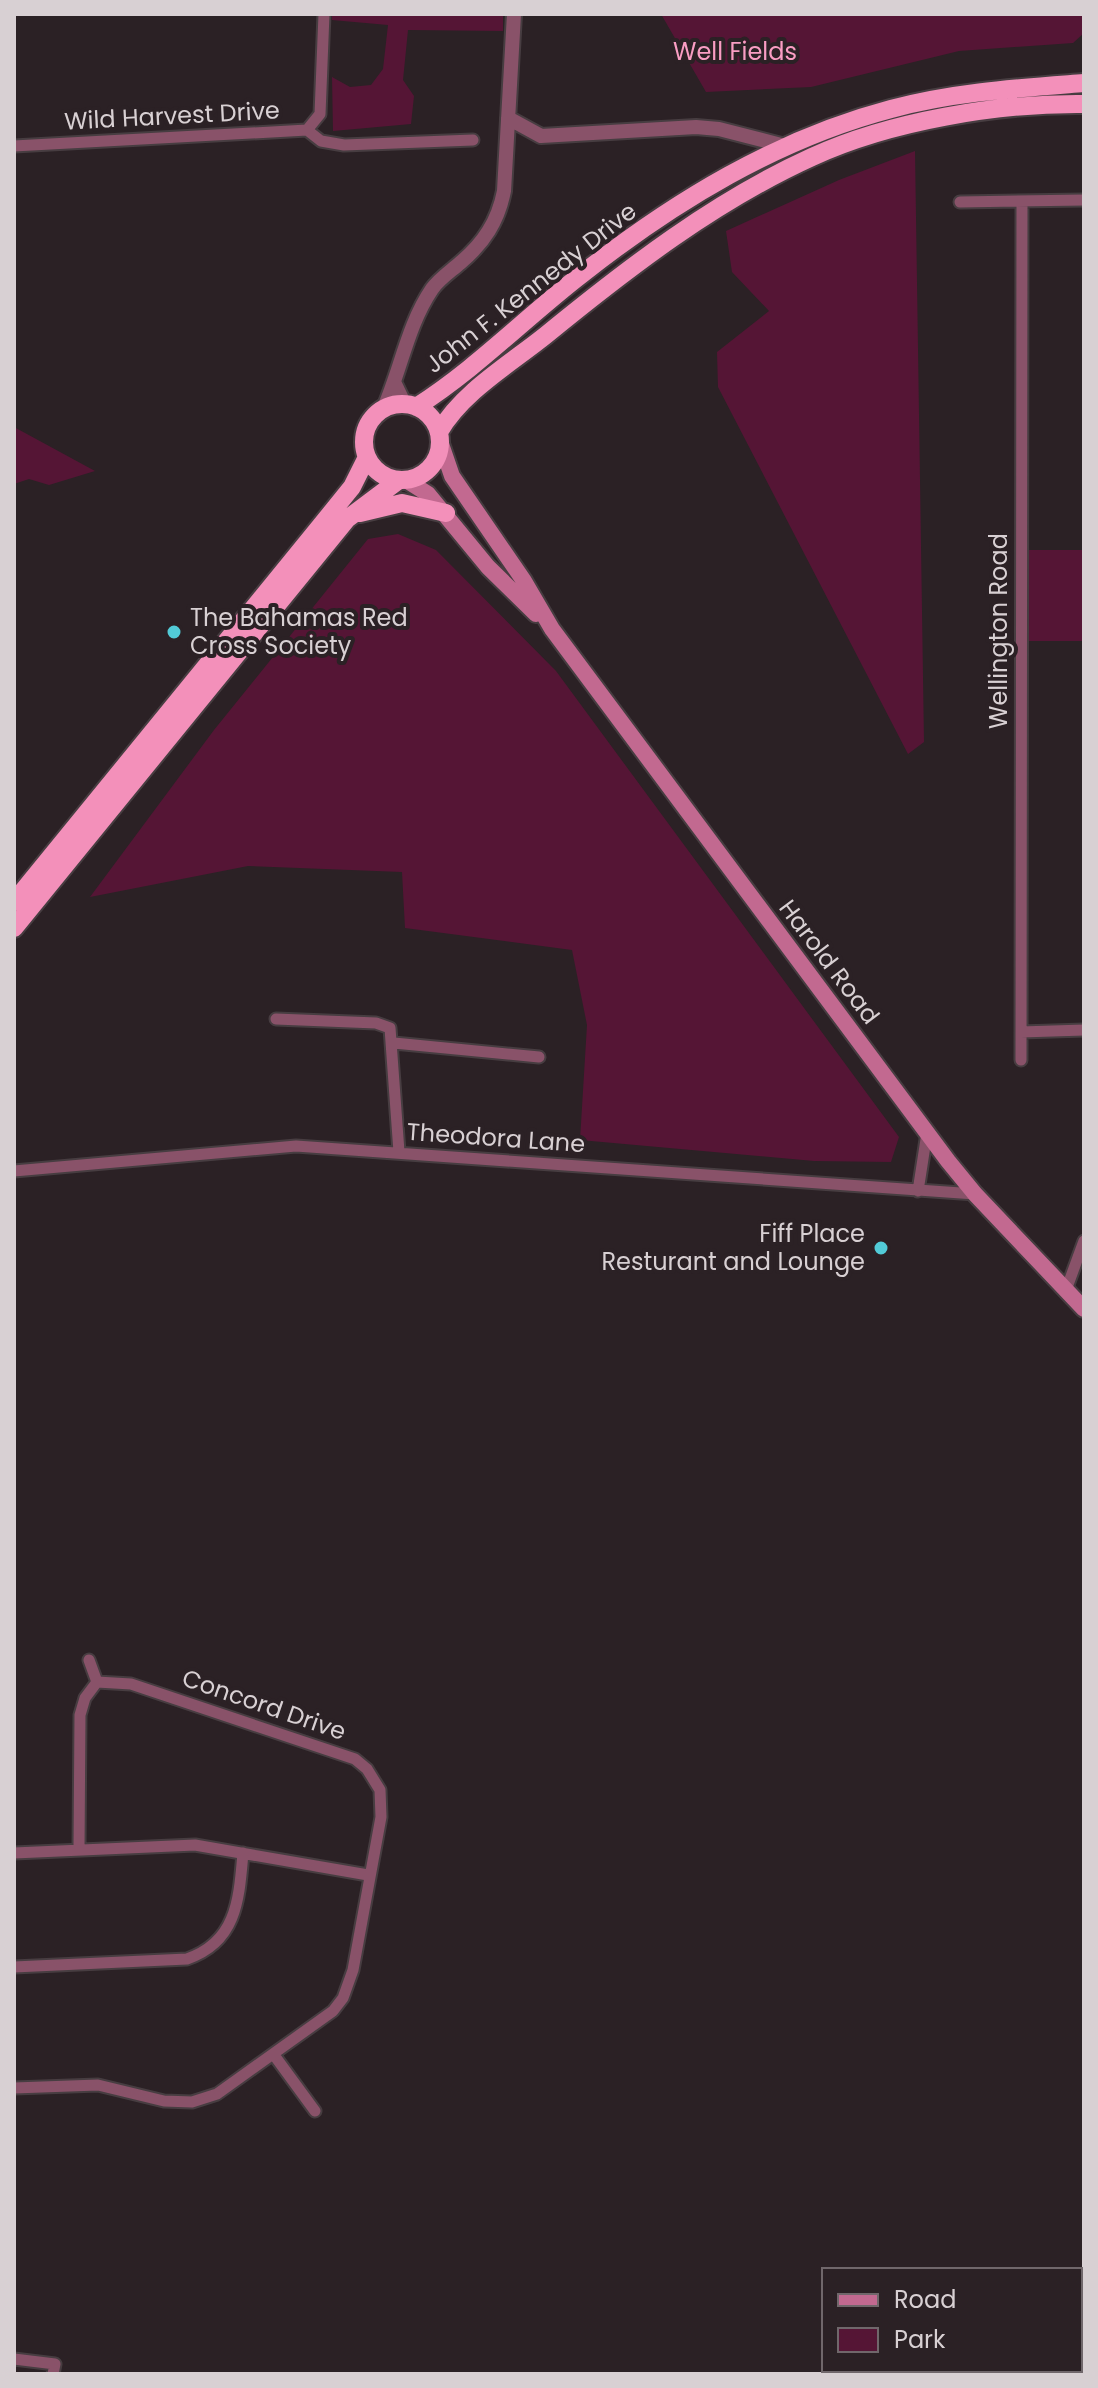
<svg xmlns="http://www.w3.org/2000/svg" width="1098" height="2388" viewBox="0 0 1098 2388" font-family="Poppins,sans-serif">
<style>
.green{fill:#551535}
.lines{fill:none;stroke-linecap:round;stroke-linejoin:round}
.minor-casing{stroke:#473d41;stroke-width:15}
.tertiary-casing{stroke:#473d41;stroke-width:18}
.secondary-casing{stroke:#473d41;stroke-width:20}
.trunk-casing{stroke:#473d41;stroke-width:22}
.minor{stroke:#895269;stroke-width:11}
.tertiary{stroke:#895269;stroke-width:14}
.secondary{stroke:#c26990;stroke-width:16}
.trunk{stroke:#f390ba;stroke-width:18}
.poi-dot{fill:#52cbd7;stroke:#2b2125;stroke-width:3}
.labels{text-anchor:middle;stroke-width:8;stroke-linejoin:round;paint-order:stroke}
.park-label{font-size:24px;fill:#f99dc3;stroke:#2b2125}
.street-label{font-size:24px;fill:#d8d0d3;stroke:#2b2125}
.poi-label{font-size:24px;fill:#d8d0d3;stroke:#2b2125;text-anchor:start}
</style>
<rect width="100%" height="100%" fill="#2b2125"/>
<path class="green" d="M332,14H503V31L408,30L403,80L414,96L411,124L333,131L332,77L350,87L371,85L383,69L388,25L332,20Z
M661,14H1084V33L1073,43L959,51L811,87L706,92Z
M915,151L924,742L908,754L718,387L717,352L769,311L732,272L726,231L839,180Z
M14,428V427L95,471L49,485L29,479L14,484Z
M398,534L436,550L556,671L899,1137L891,1162L814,1161L580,1140L587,1025L572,950L405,928L402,872L248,866L90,897L214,730L368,539Z
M1025,550H1084V641H1025Z"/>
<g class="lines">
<g class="minor-casing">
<path id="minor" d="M307,130L321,141L344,145L473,140
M14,146L307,130L320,114L324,14
M960,202L1084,200
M276,1019L376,1023L390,1028L399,1152
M1021,1032L1084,1030
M394,1043L539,1057
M1021,1060L1022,202
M14,1171L296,1146L975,1194
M918,1191L927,1133
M1066,1290L1084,1241
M89,1660L97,1682
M14,1853L195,1845L368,1875
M14,1967L187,1959C237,1942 239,1899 243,1853
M274,2055L315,2111
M14,2088L98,2085L164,2101L192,2102L217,2094L333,2011L343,1998L353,1970L381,1817L380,1790L367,1769L355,1759L131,1684L97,1682L85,1698L80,1715L79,1848
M14,2359L55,2364L53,2374"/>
</g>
<g class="tertiary-casing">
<path id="tertiary" d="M508,118L541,136L696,127L719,129L785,146
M395,384L405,405
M383,410C401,370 407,326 432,289C439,279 451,271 460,263C484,243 498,221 504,191L514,14"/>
</g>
<g class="secondary-casing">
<path id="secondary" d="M440,441L452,476L524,581L552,629L948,1161L975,1194L1084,1309
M406,480L428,494L488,567L536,614"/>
</g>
<g class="trunk-casing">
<path id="trunk" d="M364 442a38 38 0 1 1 76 0a38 38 0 1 1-76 0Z
M416,407C476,369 526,317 582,274C675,201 777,139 891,109C954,92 1020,88 1084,83
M439,432C462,392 510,364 546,335C628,268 715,201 812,157C890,121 999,103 1084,104
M360,513L402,503L446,513
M14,902L335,508L352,487L367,457
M14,928L347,519L399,480"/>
</g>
<use href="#minor" class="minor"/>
<use href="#tertiary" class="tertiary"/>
<use href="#secondary" class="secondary"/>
<use href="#trunk" class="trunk"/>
</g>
<g class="poi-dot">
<circle cx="174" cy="632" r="8"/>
<circle cx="881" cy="1248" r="8"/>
</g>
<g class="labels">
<g class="park-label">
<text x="735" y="60">Well Fields</text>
</g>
<g class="street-label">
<text transform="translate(172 116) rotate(-3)" y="8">Wild Harvest Drive</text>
<text transform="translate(531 288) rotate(-38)" y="8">John F. Kennedy Drive</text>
<text transform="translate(999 631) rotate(-90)" y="8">Wellington Road</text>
<text transform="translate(829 962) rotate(53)" y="8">Harold Road</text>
<text transform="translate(496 1138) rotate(4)" y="8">Theodora Lane</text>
<text transform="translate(264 1705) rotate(19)" y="8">Concord Drive</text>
</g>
<g class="poi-label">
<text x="190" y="626">The Bahamas Red<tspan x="190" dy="28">Cross Society</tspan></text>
<text x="865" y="1242" text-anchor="end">Fiff Place<tspan x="865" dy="28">Resturant and Lounge</tspan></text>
</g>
</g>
<rect width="1098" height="2388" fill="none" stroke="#d8d0d3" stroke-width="32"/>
<rect x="822" y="2268" width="260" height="104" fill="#2b2125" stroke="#70676b" stroke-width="2"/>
<rect x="838" y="2294" width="40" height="12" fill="#c26990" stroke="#70676b" stroke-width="2"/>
<text x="894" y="2308" font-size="24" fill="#d8d0d3">Road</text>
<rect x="838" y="2328" width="40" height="24" fill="#551535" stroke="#70676b" stroke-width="2"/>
<text x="894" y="2348" font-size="24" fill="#d8d0d3">Park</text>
</svg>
